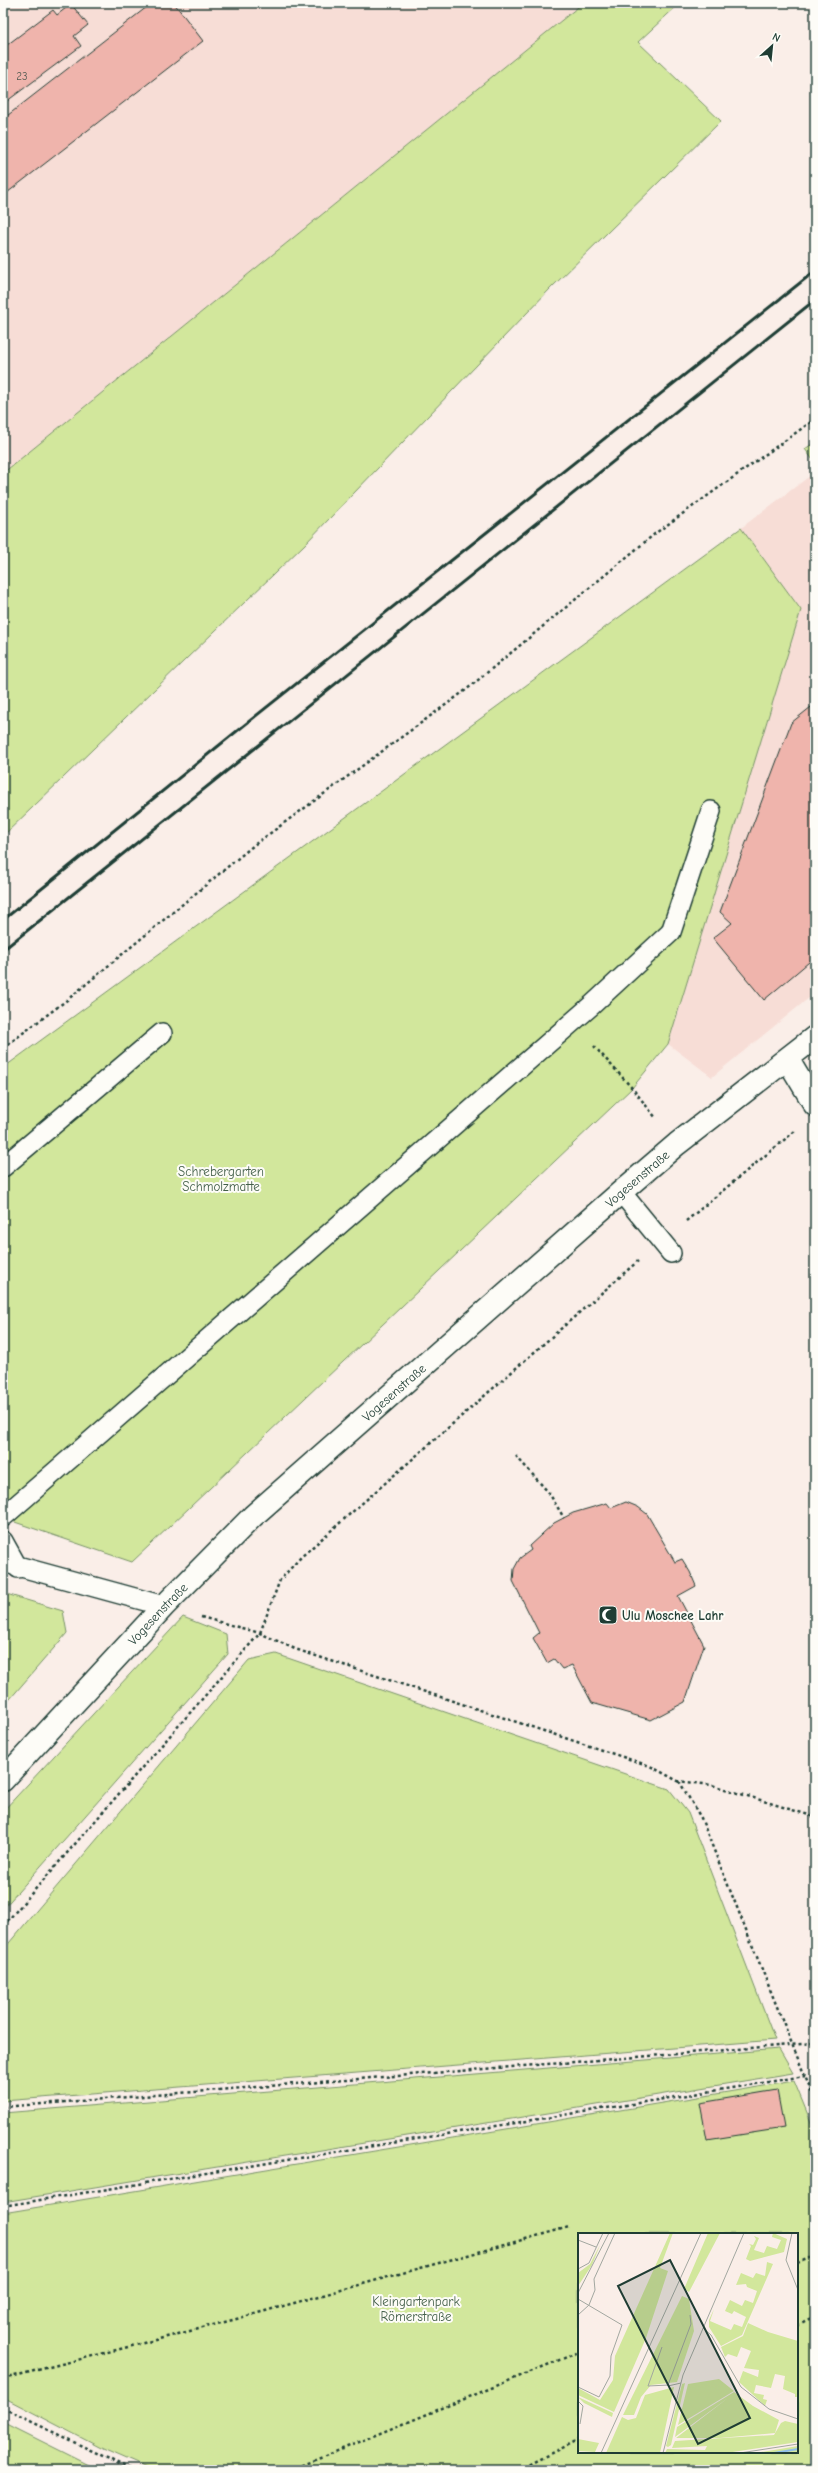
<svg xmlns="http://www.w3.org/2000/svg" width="818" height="2473" viewBox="0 0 818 2473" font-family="'Comic Neue',sans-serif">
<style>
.built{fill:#f7ddd6}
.green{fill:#d2e79c;stroke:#789268;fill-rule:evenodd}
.building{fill:#efb4ac;stroke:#1f3d34}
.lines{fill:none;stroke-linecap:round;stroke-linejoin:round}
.service-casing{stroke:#1f3d34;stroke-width:22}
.minor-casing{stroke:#1f3d34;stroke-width:25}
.tertiary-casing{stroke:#1f3d34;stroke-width:25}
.path{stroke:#1f3d34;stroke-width:2.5;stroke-dasharray:3 3;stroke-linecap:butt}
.service{stroke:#fdfcf7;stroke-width:19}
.minor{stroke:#fdfcf7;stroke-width:22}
.tertiary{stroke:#fdfcf7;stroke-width:22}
.rail{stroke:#1f3d34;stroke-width:3}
.labels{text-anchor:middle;stroke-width:4;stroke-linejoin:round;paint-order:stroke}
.number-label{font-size:11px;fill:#535b52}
.park-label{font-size:13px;fill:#435f49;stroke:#fdfcf7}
.street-label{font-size:13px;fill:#1f3d34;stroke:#fdfcf7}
.poi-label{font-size:13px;font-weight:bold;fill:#1f3d34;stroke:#fdfcf7;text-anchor:start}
.inset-river{fill:none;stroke:#8dbee8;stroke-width:2}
.inset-road{fill:none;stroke:#a2a7a0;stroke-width:1}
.view{fill:#1f3d34;fill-opacity:0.15;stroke:#1f3d34;stroke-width:2}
.inset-edge{fill:none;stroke:#1f3d34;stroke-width:2}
</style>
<rect width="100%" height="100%" fill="#faeee8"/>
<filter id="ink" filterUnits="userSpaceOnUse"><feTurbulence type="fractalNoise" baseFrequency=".025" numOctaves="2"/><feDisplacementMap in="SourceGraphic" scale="8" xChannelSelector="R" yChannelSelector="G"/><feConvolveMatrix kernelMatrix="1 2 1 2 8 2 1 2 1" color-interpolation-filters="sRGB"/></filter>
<g filter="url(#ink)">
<path class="built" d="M3,3H583L3,473Z
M815,472V993L712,1077L668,1044L801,610L741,528Z"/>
<path class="green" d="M583,3H680L638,42L721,121L550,289L305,544L3,836V473Z
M815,442V463L805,449Z
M741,528L801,610L668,1044L632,1088L132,1562L3,1518V1068Z
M3,1593L63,1611L67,1633L3,1707Z
M183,1617L226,1634L228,1654L3,1909V1811Z
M276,1654L669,1789L688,1813L775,2040L3,2101V1950L249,1660Z
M779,2049L793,2073L3,2202V2113Z
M794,2081L815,2132V2470H151L103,2449L3,2397V2213ZM579,2234H797V2452H579Z
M3,2422L99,2470H3Z"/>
<path class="building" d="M152,3H174L203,41L3,196V119Z
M71,4L88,25L74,36L81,46L3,104V48L53,10L57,15Z
M811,707L815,711V957L764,1000L713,938L732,923L720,912L791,723Z
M626,1502L638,1507L647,1514L675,1562L682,1559L690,1572L696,1586L678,1596L704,1645L685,1702L651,1720L592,1703L572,1665L562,1669L554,1659L547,1663L533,1638L539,1633L513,1581L514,1569L520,1558L531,1550L529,1546L554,1523L573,1513L607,1503L611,1508Z
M777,2090L784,2128L707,2140L700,2103Z"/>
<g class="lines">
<g class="service-casing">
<path id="service" d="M3,1167L162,1033
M621,1192L671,1253
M3,1517L592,1005L671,932L711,811
M3,1541L18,1568
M3,1562L164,1606"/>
</g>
<g class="minor-casing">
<path id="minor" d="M788,1060L815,1105"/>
</g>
<g class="tertiary-casing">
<g id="tertiary">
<path id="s1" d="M3,1780L164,1606L253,1516L621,1192L677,1144L815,1037"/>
</g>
</g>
<path class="path" d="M594,1046L632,1088L656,1118
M3,1048L67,1000L254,845L466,690L657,532L815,419
M686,1221L795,1131
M516,1456L549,1493L564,1518
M201,1617L260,1633L295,1649L650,1766L678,1781L712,1785L815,1817
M679,1781L701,1818L815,2101
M3,1926L260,1633L280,1580L301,1557L638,1261
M3,2107L815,2043
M3,2206L805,2076
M797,2263L815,2256
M797,2326L815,2317
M3,2379L229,2321L569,2227
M3,2408L132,2470
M291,2470L579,2352
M518,2470L579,2439"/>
<use href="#service" class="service"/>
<use href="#minor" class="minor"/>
<use href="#tertiary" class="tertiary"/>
<path class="rail" d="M3,920L237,731L815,271
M3,950L815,300"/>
</g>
</g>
<defs>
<g id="mosque-square" transform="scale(1)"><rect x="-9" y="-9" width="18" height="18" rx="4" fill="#1f3d34" stroke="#fdfcf7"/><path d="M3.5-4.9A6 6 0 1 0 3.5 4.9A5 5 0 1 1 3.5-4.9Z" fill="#fff"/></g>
</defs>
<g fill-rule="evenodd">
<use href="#mosque-square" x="608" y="1615"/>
</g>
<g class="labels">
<g class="number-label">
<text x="22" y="80">23</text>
</g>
<g class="park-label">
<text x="221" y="1176">Schrebergarten<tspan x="221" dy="15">Schmolzmatte</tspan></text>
<text x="416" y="2306">Kleingartenpark<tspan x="416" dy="15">Römerstraße</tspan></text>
</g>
<g class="street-label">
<text dy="5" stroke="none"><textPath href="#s1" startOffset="875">Vogesenstraße</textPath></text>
<text dy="5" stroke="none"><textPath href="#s1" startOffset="551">Vogesenstraße</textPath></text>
<text dy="5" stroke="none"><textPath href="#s1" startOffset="227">Vogesenstraße</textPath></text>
</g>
<g class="poi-label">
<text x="622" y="1620">Ulu Moschee Lahr</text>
</g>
</g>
<g transform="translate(578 2233)">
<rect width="220" height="220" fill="#faeee8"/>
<path d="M92,0H95L82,35L90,38L68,105L36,179L0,162V155L22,167L35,147L37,123ZM130,0H142L111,59L106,56ZM195,0L209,6L206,19L172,28L168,26L173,13L171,11L175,12L178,6L176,3L181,5L176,17L186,20L189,13L199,16L203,7L194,4ZM22,12L14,32L0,53V40L12,31ZM189,29L195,31L164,102L143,113L131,94V87L136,76L132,88L153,97L156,91L164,94L168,84L156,78L154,81L147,78L152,67L164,73L167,67L175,70L179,58L169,54L168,51L158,52L163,40L175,45L178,40L187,43ZM104,63L111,66L116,98L99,149L73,152L63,164L56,182H45ZM170,90L190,99L220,108V164H217V161L205,156L207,143L197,141L193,155L178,152L176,160L186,162L185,166L189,167L187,173L161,149L165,138L180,144L181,137L166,135L173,118L163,114L159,124L150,121L147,124L143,114L165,103ZM141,146L156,158L100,192L110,151ZM107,150L93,212L90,214L88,213L104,151ZM96,154L82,220H28L44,184L50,187L58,185L67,162ZM156,159L175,173L201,187L197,200L142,205H98L150,165L97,204L99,194ZM0,164L35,180L34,184L6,170ZM207,188L220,191V209L148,220H87L89,216L127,217L129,213L94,215L97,208L196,202L203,190ZM0,206L21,210L17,219L0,218ZM220,213V220H177L196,217Z" fill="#d2e79c"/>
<path class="inset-river" d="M196,220L220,216"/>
<path class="inset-road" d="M214,0L208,27L220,57M0,7L18,14M0,36L11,30L25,0M0,60L31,0M0,66L44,92L33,123L32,143L21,164L0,154M0,82L11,72L17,57L16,46L37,0M125,95L133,102L163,154L191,176L220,186M84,114L70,153L91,152M90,152L113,91L112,82M90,153L103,150M0,168L5,173L2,191M23,220L123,0M85,220L105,142L166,0M162,220L220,211"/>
<path class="view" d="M92,27L172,185L120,211L40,53Z"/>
<rect width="220" height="220" class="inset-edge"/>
</g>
<rect width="818" height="2473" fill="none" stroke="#fdfcf7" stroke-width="16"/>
<rect x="8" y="8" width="802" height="2457" fill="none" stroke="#1f3d34" stroke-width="1.5" filter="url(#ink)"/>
<g transform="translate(772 46) rotate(27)" stroke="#fdfcf7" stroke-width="3" paint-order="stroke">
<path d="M0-3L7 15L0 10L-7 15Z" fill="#1f3d34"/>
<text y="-6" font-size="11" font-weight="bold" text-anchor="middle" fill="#1f3d34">N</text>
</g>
</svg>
